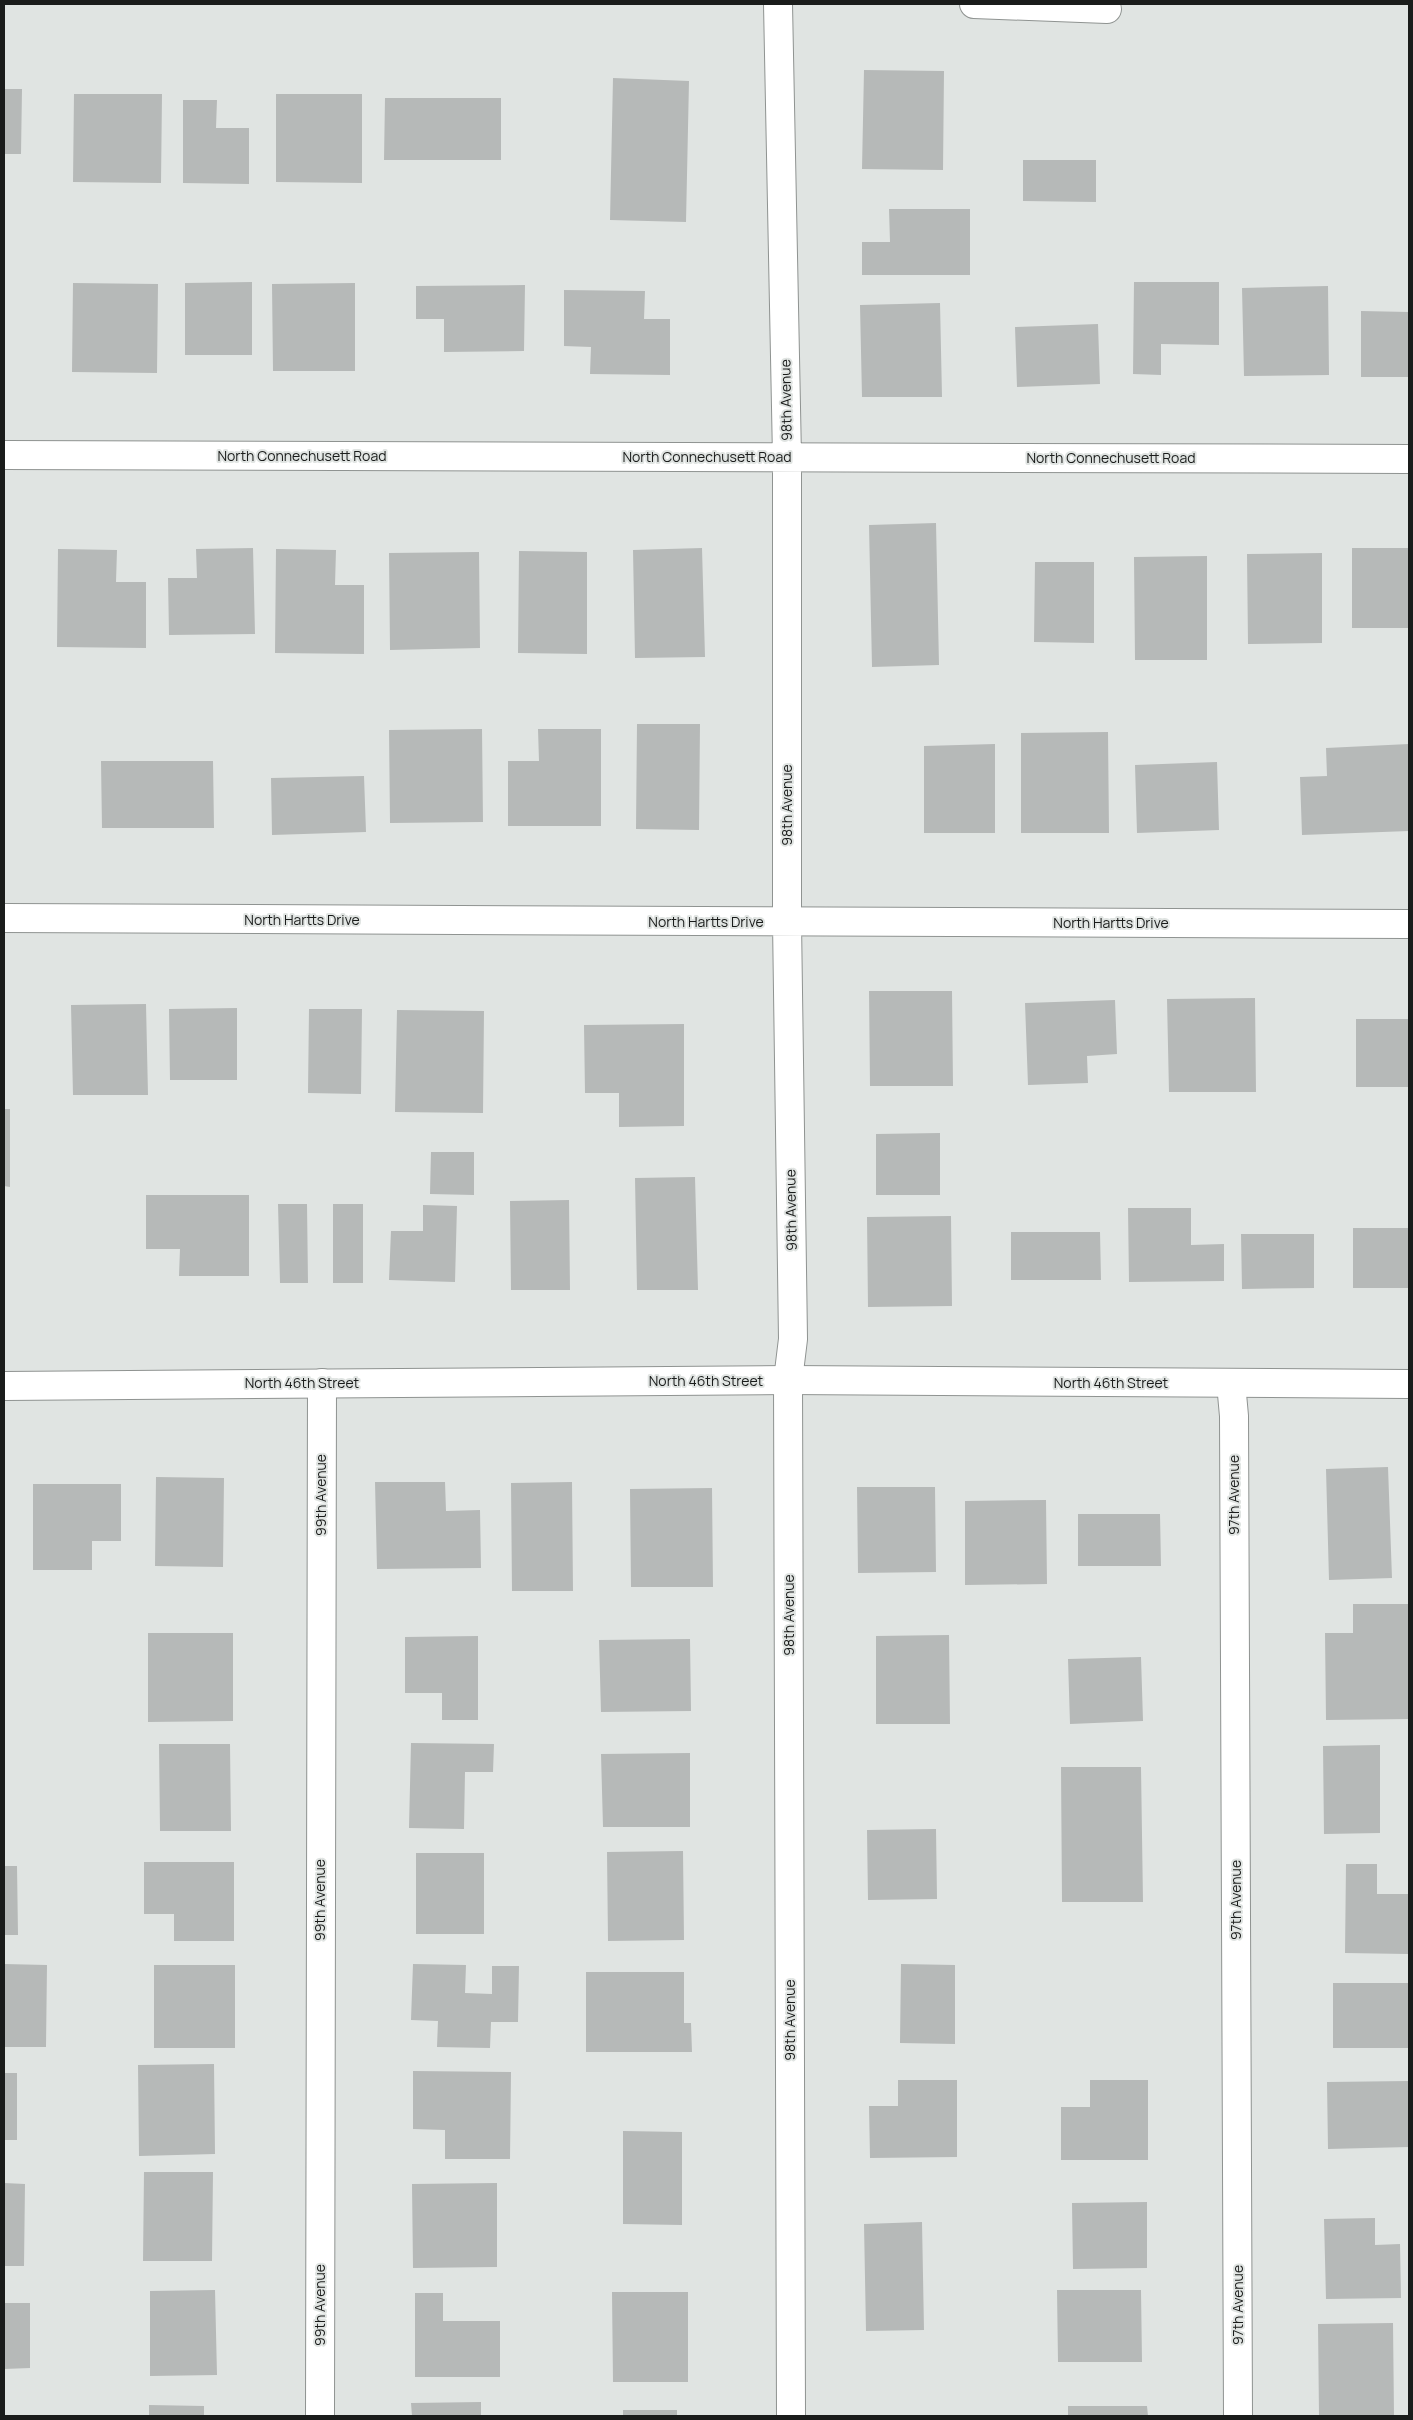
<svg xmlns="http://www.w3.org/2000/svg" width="1413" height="2420" viewBox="0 0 1413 2420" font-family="Manrope,sans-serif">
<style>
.building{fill:#b6b9b8}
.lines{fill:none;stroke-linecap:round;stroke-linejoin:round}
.street-casing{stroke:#8f9391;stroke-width:30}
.secondary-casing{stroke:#8f9391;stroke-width:30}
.street{stroke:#fff;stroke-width:28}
.secondary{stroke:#fff;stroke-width:28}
.labels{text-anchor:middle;stroke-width:4;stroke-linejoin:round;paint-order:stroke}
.street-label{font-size:14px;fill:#1a1c1b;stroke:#e0e4e2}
</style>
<rect width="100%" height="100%" fill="#e0e4e2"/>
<path class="building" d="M864,70L944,71L943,170L862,169Z
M613,78L689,81L686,222L610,220Z
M4,89H22L21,154H4Z
M74,94H162L161,183L73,182Z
M276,94H362V183L276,182Z
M385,98H501V160H384Z
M183,100H217L216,128H249V184L183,183Z
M1023,160H1096V202L1023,201Z
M889,209H970V275H862V242H890Z
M252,282V355H185V283Z
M1134,282H1219V345L1161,344V375L1133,374Z
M73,283L158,284L157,373L72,372Z
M355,283V371H273L272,284Z
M525,285L524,351L444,352V319H416V286Z
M1328,286L1329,375L1244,376L1242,288Z
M564,290L645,291L644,319H670V375L590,374L591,347L564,346Z
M940,303L942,397H862L860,305Z
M1361,311L1409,312V377H1361Z
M1098,324L1100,384L1017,387L1015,327Z
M936,523L939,665L872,667L869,525Z
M253,548L255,634L169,635L168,578H197L196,549Z
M702,548L705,657L635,658L633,550Z
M1352,548H1409V628H1352Z
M58,549L117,550L116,582H146V648L57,647Z
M276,549L336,550L335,585H364V654L275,653Z
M519,551L587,552V654L518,653Z
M479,552L480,648L390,650L389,553Z
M1322,553V643L1248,644L1247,554Z
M1207,556V660H1135L1134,557Z
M1035,562H1094V643L1034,642Z
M637,724H700L699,830L636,829Z
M482,729L483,822L390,823L389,730Z
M538,729H601V826H508V761H539Z
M1108,732L1109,833H1021V733Z
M995,744V833H924V746Z
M1409,744V831L1302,835L1300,777L1327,776L1326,748Z
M101,761H213L214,828H102Z
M1217,762L1219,830L1137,833L1135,765Z
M364,776L366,832L272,835L271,778Z
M869,991H952L953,1086H870Z
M1255,998L1256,1092H1169L1167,999Z
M1115,1000L1117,1054L1087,1056L1088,1083L1028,1085L1025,1003Z
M146,1004L148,1095H73L71,1005Z
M237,1008V1080H170L169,1009Z
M309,1009H362L361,1094L308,1093Z
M397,1010L484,1011L483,1113L395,1112Z
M1356,1019H1409V1087H1356Z
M684,1024V1126L619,1127V1093H585L584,1025Z
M4,1109H10V1187L4,1186Z
M940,1133V1195H876V1134Z
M431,1152H474V1195L430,1194Z
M695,1177L698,1290H637L635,1178Z
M146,1195H249V1276H179L180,1249H146Z
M569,1200L570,1290H511L510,1201Z
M278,1204H307L308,1283H280Z
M333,1204H363V1283H333Z
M423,1205L457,1206L455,1282L389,1280L391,1231H423Z
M1128,1208H1191V1245L1224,1244V1281L1129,1282Z
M951,1216L952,1306L868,1307L867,1217Z
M1353,1228H1409V1288H1353Z
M1011,1232H1100L1101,1280H1011Z
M1241,1234H1314V1288L1242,1289Z
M1388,1467L1392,1578L1329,1580L1326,1469Z
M156,1477L224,1478L223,1567L155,1566Z
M375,1482H445L446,1511L480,1510L481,1568L377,1569Z
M572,1482L573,1591H512L511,1483Z
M33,1484H121V1541H92V1570H33Z
M857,1487H935L936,1572L858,1573Z
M712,1488L713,1587H631L630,1489Z
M1046,1500L1047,1584L965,1585V1501Z
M1078,1514H1160L1161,1566H1078Z
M1353,1604H1409V1719L1326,1720L1325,1633H1353Z
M148,1633H233V1721L148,1722Z
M949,1635L950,1724H876V1636Z
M478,1636V1720H442V1693H405V1637Z
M690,1639L691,1711L601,1712L599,1640Z
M1141,1657L1143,1721L1070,1724L1068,1659Z
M411,1743L494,1744L493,1772H465L464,1829L409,1828Z
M159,1744H230L231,1831H160Z
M1380,1745V1833L1324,1834L1323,1746Z
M690,1753V1827H603L601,1754Z
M1061,1767H1141L1143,1902H1062Z
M936,1829L937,1899L868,1900L867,1830Z
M683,1851L684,1940L608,1941L607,1852Z
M416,1853H484V1934H416Z
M144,1862H234V1941H174V1914H144Z
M1346,1864H1377V1894H1409L1408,1954L1345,1953Z
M4,1866H17L18,1935H4Z
M4,1964L47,1965L46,2047H4Z
M413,1964L466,1965L465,1993L492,1994V1966H519L518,2022H491L490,2048L437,2047L438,2021L411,2020Z
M901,1964L955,1965V2044L900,2043Z
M154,1965H235V2048H154Z
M586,1972H684V2023H691L692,2052H586Z
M1333,1983H1409V2048H1333Z
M214,2064L215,2154L139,2156L138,2065Z
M413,2071L511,2072L510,2159H445V2130L413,2129Z
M4,2073H17V2140H4Z
M898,2080H957V2157L870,2158L869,2106H898Z
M1090,2080H1148V2160H1061V2107H1090Z
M1409,2081V2147L1328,2149L1327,2082Z
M623,2131L682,2132V2225L623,2224Z
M144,2172H213L212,2261H143Z
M4,2183L25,2184L24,2266H4Z
M497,2183V2267L413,2268L412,2184Z
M1147,2202V2268L1073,2269L1072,2203Z
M1375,2218V2245L1400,2244L1401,2298L1326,2299L1324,2219Z
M922,2222L924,2330L866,2331L864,2224Z
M215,2290L217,2375L150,2376V2291Z
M1057,2290H1141L1142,2362H1058Z
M612,2292H688V2382H613Z
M415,2293H443V2321H500V2377H415Z
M4,2303H30V2368L4,2369Z
M1393,2323L1394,2416H1319L1318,2324Z
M481,2402V2416H412L411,2403Z
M149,2405L204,2406V2416H149Z
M1068,2406H1147L1148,2416H1068Z
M623,2410H677V2416H623Z"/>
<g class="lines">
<g class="street-casing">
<path id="street" d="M778,4L787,457V922L793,1339L788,1380L791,2416
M974,4L1107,9
M4,455L1409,459
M4,918L1409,924
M1231,1383L1234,1416L1238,2416
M320,2416L322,1383"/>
</g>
<g class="secondary-casing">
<path id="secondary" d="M4,1386L788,1380L1409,1384"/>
</g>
<use href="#street" class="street"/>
<use href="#secondary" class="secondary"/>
</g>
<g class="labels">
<g class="street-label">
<text transform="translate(786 400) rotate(-91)" y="5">98th Avenue</text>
<text x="302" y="461">North Connechusett Road</text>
<text x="707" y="462">North Connechusett Road</text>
<text x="1111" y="463">North Connechusett Road</text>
<text transform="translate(787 805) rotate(-90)" y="5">98th Avenue</text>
<text x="302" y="925">North Hartts Drive</text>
<text x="706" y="927">North Hartts Drive</text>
<text x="1111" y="928">North Hartts Drive</text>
<text transform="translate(791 1210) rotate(-91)" y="5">98th Avenue</text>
<text x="706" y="1386">North 46th Street</text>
<text x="302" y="1388">North 46th Street</text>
<text x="1111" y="1388">North 46th Street</text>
<text transform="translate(321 1495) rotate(-90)" y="5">99th Avenue</text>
<text transform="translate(1234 1495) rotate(-90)" y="5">97th Avenue</text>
<text transform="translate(789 1615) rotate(-90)" y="5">98th Avenue</text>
<text transform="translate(320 1900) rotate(-90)" y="5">99th Avenue</text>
<text transform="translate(1236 1900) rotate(-90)" y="5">97th Avenue</text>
<text transform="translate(790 2020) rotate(-90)" y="5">98th Avenue</text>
<text transform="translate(320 2305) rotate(-90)" y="5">99th Avenue</text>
<text transform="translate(1238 2305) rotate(-90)" y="5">97th Avenue</text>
</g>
</g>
<rect width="1413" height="2420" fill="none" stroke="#1a1c1b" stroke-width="10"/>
</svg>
